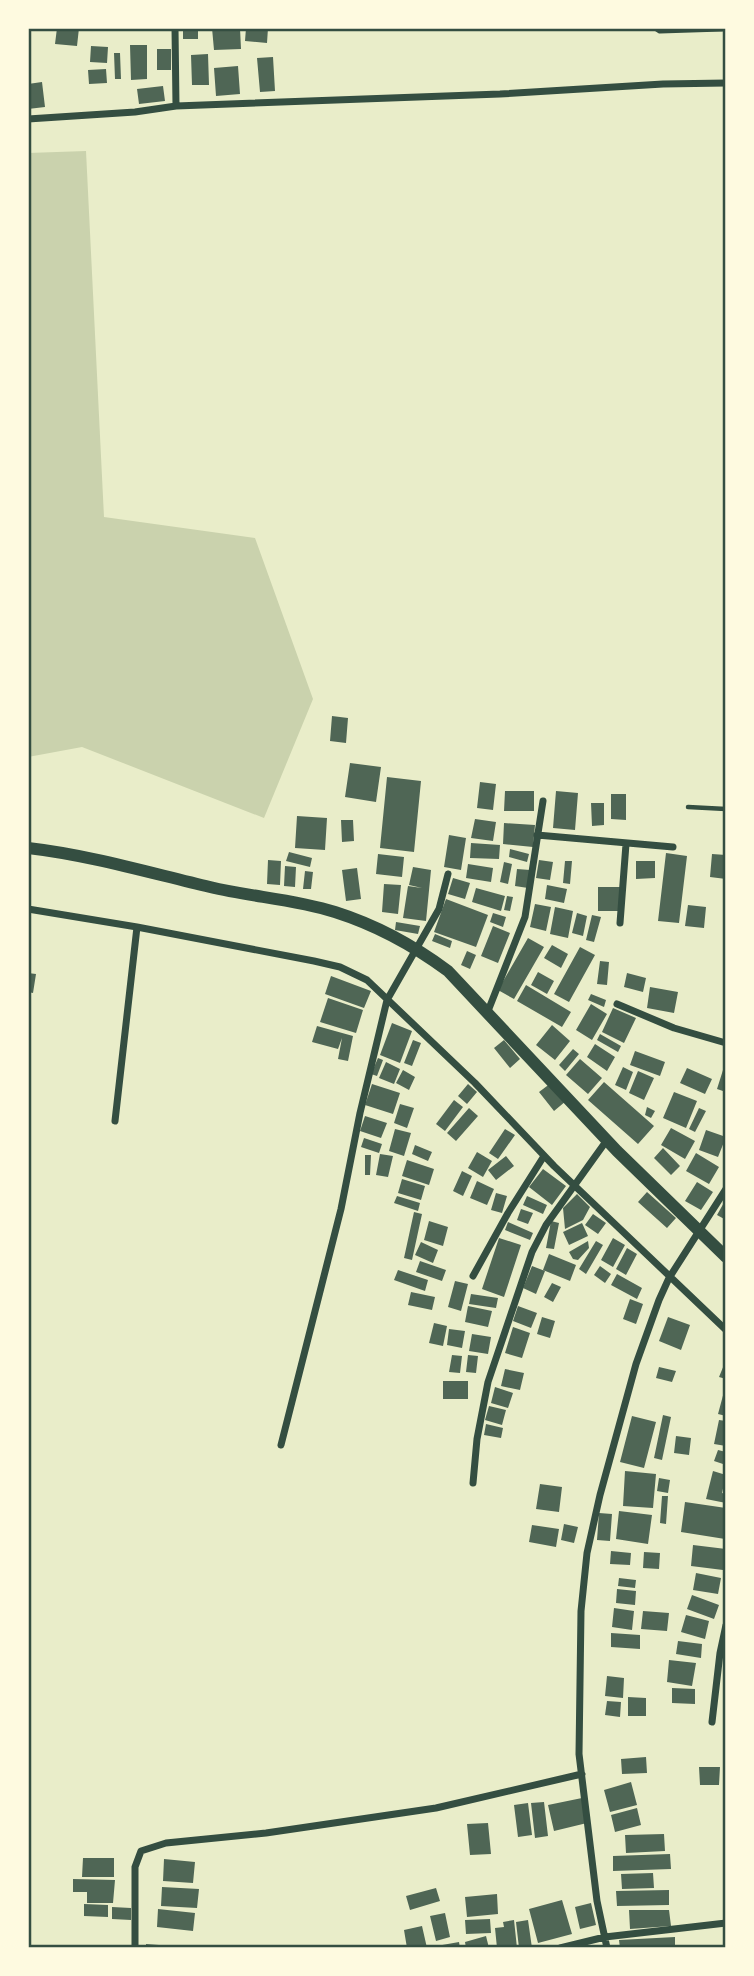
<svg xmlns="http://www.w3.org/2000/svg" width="754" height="1976" viewBox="0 0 754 1976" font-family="Literata,serif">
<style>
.green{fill:#cad2ad}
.building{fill:#4f6655}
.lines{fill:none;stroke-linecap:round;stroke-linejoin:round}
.service{stroke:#344e41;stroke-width:4.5}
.minor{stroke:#344e41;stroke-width:7}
.secondary{stroke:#344e41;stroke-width:12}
.neatline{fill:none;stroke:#344e41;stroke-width:2.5}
</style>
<rect width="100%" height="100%" fill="#e9edc9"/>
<path class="green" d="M86,151L104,517L255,538L313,699L264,818L82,747L28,757V153Z"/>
<path class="building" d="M57,28H79L77,46L55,44Z
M183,28H198V39H183Z
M212,28H240L241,49L214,50Z
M246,28H268L267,43L245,41Z
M130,45H147V79L131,80Z
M91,46L108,47L107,63L90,62Z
M157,49H171V70H157Z
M114,53H120L121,79H115Z
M208,54L209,85H192L191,55Z
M273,57L275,91L260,92L257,58Z
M238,66L240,94L216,96L214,68Z
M106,69L107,83L89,84L88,70Z
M42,82L45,107L28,109V84Z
M163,86L165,101L139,104L137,89Z
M332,716L348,718L346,743L330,741Z
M350,763L381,767L376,802L345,797Z
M387,777L421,781L414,852L380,848Z
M480,782L496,784L493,810L477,808Z
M505,791H534V811H504Z
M556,791L578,793L575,830L553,828Z
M611,794H626V820L611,819Z
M591,803H604V825L592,826Z
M297,816L327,818L325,850L295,848Z
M475,819L496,822L493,841L471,838Z
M341,820H353L354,841L342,842Z
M504,823L535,825L533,847L503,844Z
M449,835L466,838L461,870L444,867Z
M471,843L500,845L499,859L470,858Z
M510,849L529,854L527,862L509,857Z
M289,852L312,858L310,867L286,861Z
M666,853L687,856L679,923L658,921Z
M378,854L404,857L402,877L376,874Z
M712,854L726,855V879L710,877Z
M268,860L281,861L280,885L267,884Z
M539,860L553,862L550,880L536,878Z
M565,861H572L570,884L563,883Z
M636,861H655V878L636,879Z
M504,862L512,864L508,884L500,882Z
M468,864L493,868L491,882L466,878Z
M285,866L296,867L295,887L284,886Z
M413,867L431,870L426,921L403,918L408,886L422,888L409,885Z
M357,868L361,899L346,901L342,870Z
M517,869L530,870L528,888L515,886Z
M305,871L313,872L311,889H303Z
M453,878L470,883L465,899L448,894Z
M384,884L401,885L398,914L382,912Z
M547,885L567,889L564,903L545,899Z
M598,887H620V911H598Z
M476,888L505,896L501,911L472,902Z
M507,896L513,897L510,911L504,910Z
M446,899L488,915L476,947L434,932Z
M535,904L551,907L546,931L530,927Z
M688,905L706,907L704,928L685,926Z
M555,907L573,911L568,938L550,934Z
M493,913L506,917L503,927L490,922Z
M577,913L587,916L583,936L572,933Z
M592,915L601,917L594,942L586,940Z
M396,922L420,926L418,934L395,930Z
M493,926L510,933L498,963L481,956Z
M435,934L452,941L450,948L432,941Z
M528,938L544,947L514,999L498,990Z
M552,945L568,954L561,968L544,958Z
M580,947L595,955L569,1002L554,994Z
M467,951L476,955L470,969L461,965Z
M600,961L609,962L607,985L597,984Z
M538,972L554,981L547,994L531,985Z
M28,973L36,974L33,993L28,992Z
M627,973L646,978L643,992L624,987Z
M331,976L371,991L364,1008L325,994Z
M526,985L571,1012L562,1027L517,1001Z
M650,987L678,992L674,1013L647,1008Z
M591,994L606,1000L604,1007L588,1000Z
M328,998L363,1010L356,1033L320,1022Z
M591,1004L607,1014L592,1040L576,1030Z
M613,1008L636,1018L624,1043L602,1032Z
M392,1023L412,1031L400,1063L380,1055Z
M552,1025L570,1041L555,1060L536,1045Z
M317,1026L353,1036L348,1061L338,1059L342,1038L338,1049L312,1042Z
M600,1034L621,1046L618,1052L597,1040Z
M413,1040L421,1043L412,1066L404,1063Z
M504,1040L520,1059L510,1068L494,1048Z
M595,1044L615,1057L607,1071L587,1057Z
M573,1049L579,1054L565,1071L559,1065Z
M635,1051L665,1062L660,1076L630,1065Z
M378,1058L383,1060L377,1076L371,1074Z
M580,1059L602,1078L588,1094L566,1075Z
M386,1062L400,1069L394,1084L379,1078Z
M623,1067L633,1072L626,1090L615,1085Z
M687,1068L712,1079L705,1094L680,1083Z
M403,1070L415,1077L409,1090L396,1083Z
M723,1070L726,1071V1092L717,1089Z
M638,1071L654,1078L644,1100L629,1093Z
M604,1082L654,1126L638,1144L588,1100Z
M551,1083L566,1101L554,1111L539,1092Z
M372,1084L400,1093L393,1114L365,1105Z
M468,1084L477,1092L467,1104L458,1096Z
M674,1092L697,1101L686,1128L663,1118Z
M454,1100L463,1107L445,1131L436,1124Z
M400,1104L414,1108L407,1128L394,1123Z
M647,1107L655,1111L651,1118L645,1115Z
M469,1108L478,1116L456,1141L447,1133Z
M699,1108L706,1111L695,1132L689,1129Z
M365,1116L387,1123L381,1138L360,1131Z
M671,1128L695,1141L685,1159L661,1145Z
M395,1129L411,1133L404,1156L389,1151Z
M505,1129L515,1135L498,1159L489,1153Z
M706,1130L726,1137L718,1157L699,1150Z
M364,1138L382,1144L379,1153L361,1147Z
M415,1145L432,1152L428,1161L412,1154Z
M663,1148L680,1166L671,1175L654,1158Z
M477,1152L492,1161L483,1177L468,1168Z
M696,1153L719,1167L709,1184L686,1171Z
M380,1154L393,1156L388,1177L376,1175Z
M365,1155H371L370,1175H365Z
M506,1156L514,1166L496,1180L488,1170Z
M407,1160L434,1169L429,1185L402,1176Z
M543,1169L566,1186L552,1205L529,1187Z
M462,1171L472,1176L463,1196L453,1191Z
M402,1179L425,1186L421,1200L398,1193Z
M477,1181L494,1189L487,1205L470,1198Z
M697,1182L713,1192L701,1210L685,1201Z
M647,1192L676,1218L667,1228L638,1202Z
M496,1193L507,1196L502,1213L491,1210Z
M577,1194L590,1207L583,1220L565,1229L563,1208Z
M397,1196L420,1203L418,1211L394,1203Z
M527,1196L547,1205L543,1214L523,1205Z
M726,1199V1220L717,1215Z
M521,1209L533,1213L528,1224L517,1220Z
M414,1212L422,1214L412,1260L404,1258Z
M593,1214L606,1223L598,1234L585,1225Z
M429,1221L448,1227L443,1246L424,1240Z
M551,1221L559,1223L554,1249L546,1248Z
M508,1222L533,1233L530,1240L505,1230Z
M582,1223L588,1236L569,1245L563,1232Z
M499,1238L521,1245L504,1297L482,1289Z
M613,1238L625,1245L613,1267L601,1260Z
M588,1241L589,1248L578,1260L573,1259L569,1252Z
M596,1241L603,1245L586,1274L579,1269Z
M421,1242L438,1250L433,1263L415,1255Z
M627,1248L637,1254L626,1275L616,1269Z
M549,1254L576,1265L570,1281L543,1270Z
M420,1261L446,1270L442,1281L416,1272Z
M532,1266L545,1271L536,1294L523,1288Z
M600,1266L611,1274L605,1283L594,1275Z
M398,1270L428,1280L425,1291L394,1280Z
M617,1274L642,1288L637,1299L611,1285Z
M455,1281L468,1284L461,1311L448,1307Z
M552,1283L561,1287L553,1302L544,1297Z
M411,1292L435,1297L432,1310L408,1305Z
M471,1294L498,1298L496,1308L469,1304Z
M630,1299L643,1304L636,1324L623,1319Z
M468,1306L492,1311L488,1327L465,1322Z
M518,1306L537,1313L531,1328L513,1321Z
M542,1317L555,1321L550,1338L537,1334Z
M668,1317L690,1325L681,1350L659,1341Z
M434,1323L447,1326L443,1346L429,1343Z
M513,1327L530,1333L522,1358L505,1353Z
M449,1329L465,1331L462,1348L447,1345Z
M472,1334L491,1337L488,1354L469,1351Z
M452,1355L462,1356L460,1373L449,1372Z
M468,1355L478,1356L476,1373L466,1372Z
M726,1360V1379L719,1377Z
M659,1367L676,1371L672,1382L656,1378Z
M505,1369L524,1373L520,1390L501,1386Z
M443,1381H468V1399H443Z
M495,1387L513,1393L508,1408L491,1403Z
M725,1388H726V1416L718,1414Z
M489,1406L506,1410L502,1425L485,1420Z
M663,1415L671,1417L662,1460L654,1458Z
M632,1416L656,1422L644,1468L620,1462Z
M719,1420L726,1421V1446L714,1444Z
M486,1424L503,1428L501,1438L484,1435Z
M676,1436L691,1438L689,1455L674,1453Z
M718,1450L726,1452V1465L714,1461Z
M625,1471L656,1474L653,1508L623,1506Z
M713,1471L726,1475L722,1493L726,1494V1503L706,1499Z
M659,1478L670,1480L668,1493L657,1491Z
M540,1484L562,1487L559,1512L536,1509Z
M662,1496H668L666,1524L660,1523Z
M685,1502L726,1508L725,1539L681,1532Z
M619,1511L652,1515L648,1544L616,1539Z
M599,1513L612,1514L610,1541L597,1540Z
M564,1524L578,1527L574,1543L561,1540Z
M532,1525L559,1529L556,1547L529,1542Z
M693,1545L726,1549L723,1570L691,1566Z
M611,1551L631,1553L630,1565L610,1564Z
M644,1552L660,1553L659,1569L643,1568Z
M696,1573L721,1578L718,1594L693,1590Z
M619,1578L636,1580L635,1588L618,1586Z
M617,1589L636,1591L635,1605L616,1603Z
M692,1595L719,1605L714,1619L687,1609Z
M614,1608L634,1611L632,1630L612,1627Z
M643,1611L669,1613L667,1631L641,1629Z
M686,1615L709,1621L705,1639L681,1632Z
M611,1633L640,1635V1649L611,1647Z
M678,1641L702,1644L701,1658L676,1654Z
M669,1660L696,1663L692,1686L667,1682Z
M607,1676L624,1678L623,1698L605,1696Z
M672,1688L695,1689V1704L672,1703Z
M628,1697L646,1698V1716H628Z
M607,1701L621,1702L620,1717L605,1715Z
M646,1757L647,1773L622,1774L621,1759Z
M699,1767H720L719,1785H700Z
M631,1782L637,1805L610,1812L604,1790Z
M582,1798L587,1823L554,1831L548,1805Z
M544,1802L548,1836L535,1838L531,1803Z
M528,1803L532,1835L518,1837L514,1805Z
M637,1808L641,1825L615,1832L611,1815Z
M488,1823L491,1854L470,1855L467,1824Z
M664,1834L665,1851L626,1853L625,1835Z
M670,1854L671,1869L613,1871V1856Z
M83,1858H114V1877H82Z
M164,1859L195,1862L193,1883L163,1881Z
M653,1873L654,1888L622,1889L621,1874Z
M73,1879L115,1880L113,1903H87V1892H73Z
M162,1887L199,1889L197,1908L161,1906Z
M436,1888L440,1901L410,1910L406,1896Z
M669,1890V1905L617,1906L616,1891Z
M497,1894L498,1914L467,1917L465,1897Z
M562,1900L572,1934L538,1943L529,1909Z
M591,1903L596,1925L580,1929L575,1907Z
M84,1904L108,1905V1917L84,1916Z
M112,1907L131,1908V1920L112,1919Z
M158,1909L195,1913L193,1931L157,1927Z
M629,1910H669L671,1926L630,1929Z
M445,1913L450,1937L436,1941L430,1916Z
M490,1919L491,1933L466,1934L465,1920Z
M514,1920L517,1948H497L495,1928L504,1927L503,1922Z
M528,1920L532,1948H519L516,1922Z
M422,1926L427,1948H407L404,1930Z
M486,1936L489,1948H466L465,1942Z
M675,1937V1948H620L619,1940Z
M459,1942L460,1948H431V1947Z
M146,1944L172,1946L171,1948H146Z"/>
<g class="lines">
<path class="service" d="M688,807L726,809"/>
<path class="minor" d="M175,28L176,106
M657,28L660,30L722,28
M28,119L135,112L176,106L500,94L663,84L726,83
M537,835L673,847
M28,909L137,927L314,961L340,967L367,980L475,1083L554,1166L726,1330
M620,923L626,844
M617,1004L674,1028L726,1043
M488,1011L525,917L543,801
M115,1121L137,927
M473,1276L508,1213L544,1156
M281,1445L341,1209L360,1113L387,1000L439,909L448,874
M473,1483L477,1439L488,1382L532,1252L546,1225L607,1140
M712,1722L720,1653L726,1625
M135,1948V1867L141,1851L166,1843L266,1833L436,1808L582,1774
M560,1948L605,1937L726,1923
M607,1948L597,1901L579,1754L581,1611L587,1553L600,1495L636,1364L659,1300L669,1278L726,1189"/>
<path class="secondary" d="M28,848C89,855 150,873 210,887C251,897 295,899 335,912C376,925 413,945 448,971L617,1151L726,1257"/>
</g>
<rect width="754" height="1976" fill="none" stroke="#fefae0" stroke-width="60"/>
<rect x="30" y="30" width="694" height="1916" class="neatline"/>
</svg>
